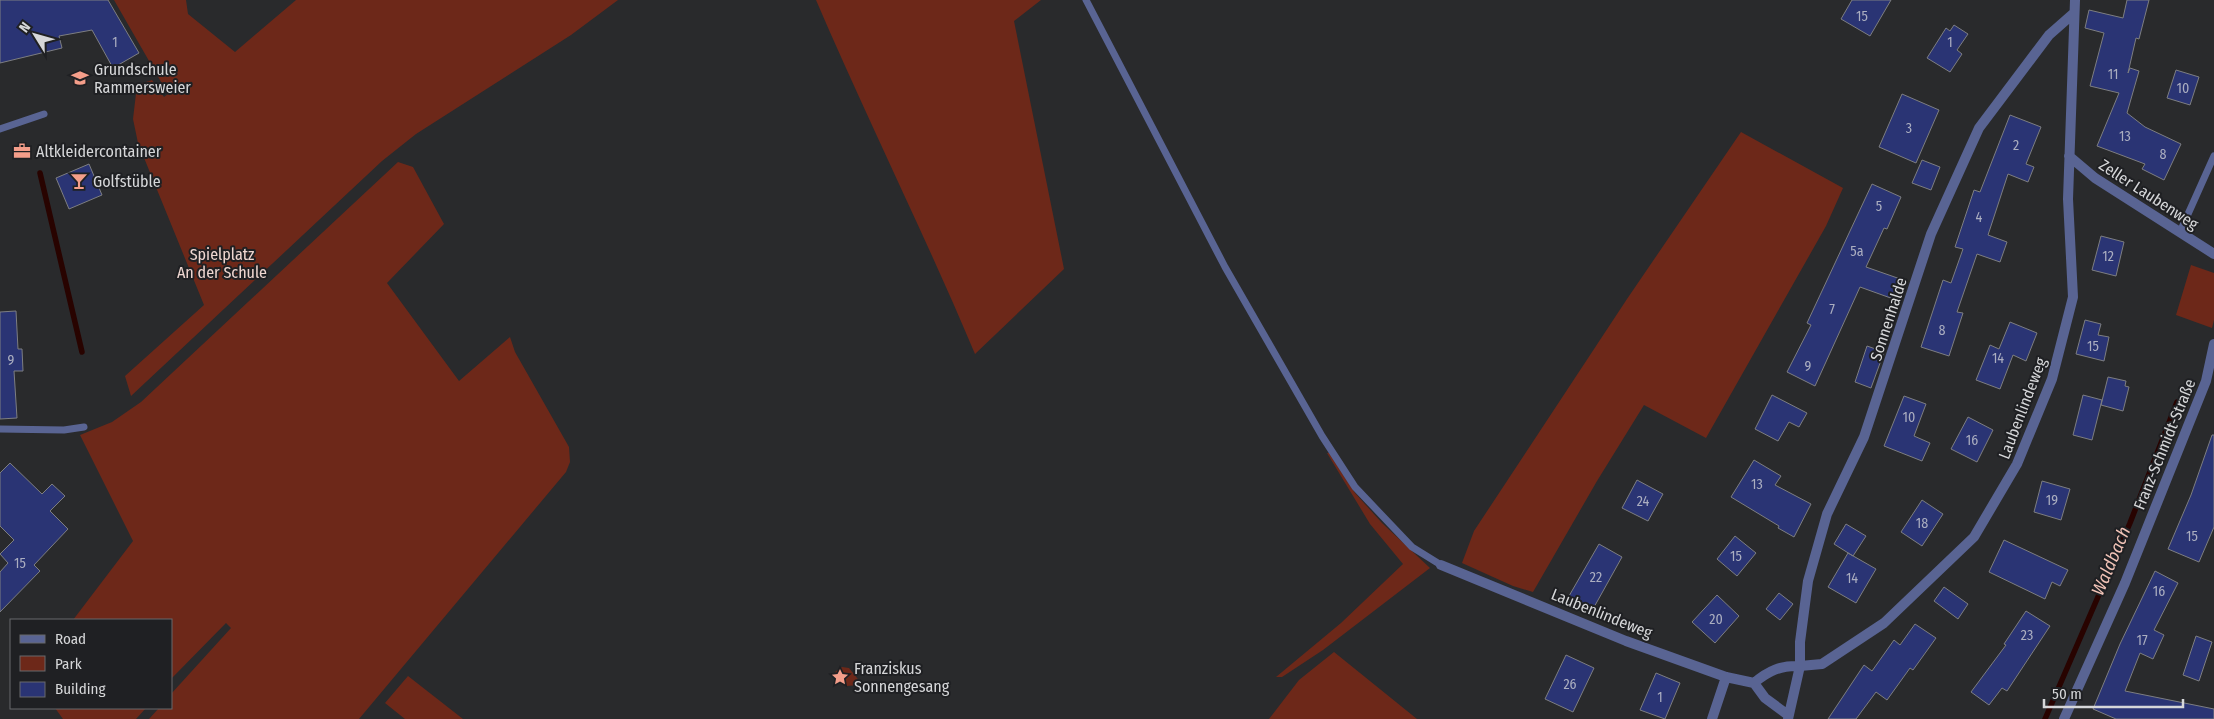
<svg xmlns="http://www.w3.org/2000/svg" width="2214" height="719" viewBox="0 0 2214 719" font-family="'Fira Sans Condensed',sans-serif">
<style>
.green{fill:#6d2819}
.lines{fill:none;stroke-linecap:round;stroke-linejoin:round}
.stream{stroke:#280300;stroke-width:5.5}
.building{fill:#2a3474;stroke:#7d7e81}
.lane{stroke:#596493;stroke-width:7}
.street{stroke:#596493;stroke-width:10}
.labels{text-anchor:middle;stroke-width:4;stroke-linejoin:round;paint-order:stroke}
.number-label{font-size:14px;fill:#abaec0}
.poi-label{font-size:16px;fill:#d6d7d9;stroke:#1f2023;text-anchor:start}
.street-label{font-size:16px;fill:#d6d7d9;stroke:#1f2023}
.park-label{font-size:16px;fill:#efd7d1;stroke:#1f2023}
.water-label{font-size:18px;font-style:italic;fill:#f0c2b6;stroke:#1f2023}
</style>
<rect width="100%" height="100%" fill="#292a2c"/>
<path class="green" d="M114,0H186L188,14L235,52L296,0H618L571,35L416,134L382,161L131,396L125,376L204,305L138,143L133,119L137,85L152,80L164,97L168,94Z
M816,0H1041L1014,21L1064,269L975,354C925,235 867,119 816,0Z
M1741,132L1843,188L1826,226L1706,438L1644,405L1597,481L1533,592L1513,586L1462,563L1474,531L1627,299Z
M398,162L413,167L444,224L387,283L459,381L510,337L515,352L569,447L570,462L566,472L359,719H149L159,708H171V694L231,628L226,623L171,679V620H73L133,541L80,435L112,422L141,402Z
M2191,265L2214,273V320L2212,328L2176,315Z
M1327,453H1329L1355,493L1382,523L1430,568L1323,650L1282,677H1276L1341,623L1403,564L1370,524Z
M1334,652L1417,719H1269L1299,680Z
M842,667L849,668L865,688L858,685L847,686L835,672Z
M408,676L463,719H405L385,703Z
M55,708H146L136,719H63Z"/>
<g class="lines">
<path class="stream" d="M40,173L82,352
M2045,719L2130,523L2177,402"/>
</g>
<path class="building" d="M0,0H108L139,53L113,68L92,30L59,36L62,48L0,63Z
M1852,0H1891L1870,36L1841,19Z
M2127,0H2149L2139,39L2136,38L2128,73L2130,68L2139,71L2127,113L2145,127L2181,144L2164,180L2142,169L2145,164L2097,146L2119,93L2090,86L2104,33L2085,28L2089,10L2123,18Z
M1954,25L1968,34L1957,50L1962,54L1950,72L1927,58L1946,28L1950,31Z
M2176,70L2199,77L2190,105L2167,98Z
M1902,94L1939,110L1916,163L1879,147Z
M2010,115L2041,127L2026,164L2034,167L2028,182L2008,174L1988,235L2007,242L2000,262L1977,254L1957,312L1963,313L1949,356L1921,347L1943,280L1951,283L1963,249L1955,247L1974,190L1980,192Z
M1922,160L1940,167L1931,190L1912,183Z
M89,164L102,195L69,209L56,178Z
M1872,184L1901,197L1887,229L1884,228L1866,267L1906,281L1899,301L1860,287L1815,386L1787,372L1811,325L1807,323Z
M2101,236L2124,242L2116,276L2092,270Z
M16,311L18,349H22L23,371H14L17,418L0,419V312Z
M2085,320L2101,324L2098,335L2109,337L2104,361L2076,354Z
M2010,322L2037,333L2026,361L2013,355L2000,389L1976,380L1990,345L1999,349Z
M1867,346L1884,352L1871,388L1855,382Z
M2108,377L2126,381L2125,386L2129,387L2123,411L2101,405Z
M1772,395L1807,413L1799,427L1789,422L1778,441L1755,429Z
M2083,395L2102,400L2092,440L2073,435Z
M1904,396L1926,404L1914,436L1930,443L1922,461L1884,446Z
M1968,417L1993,430L1977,462L1951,449Z
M2212,435H2214V527L2199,562L2168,549L2191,495Z
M1754,460L1781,476L1775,485L1811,504L1794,537L1778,528L1779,526L1731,497Z
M10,463L42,494L52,484L65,496L50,511L68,529L34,565L40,571L0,612V572L8,563L0,554L14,540L0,526V473Z
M1637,480L1663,494L1648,521L1622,508Z
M2042,481L2070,489L2061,520L2034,512Z
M1922,500L1943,514L1922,546L1901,532Z
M1846,524L1866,536L1853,556L1834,544Z
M1735,536L1756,553L1737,576L1717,559Z
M2004,540L2068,570L2060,586L2052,582L2045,599L1989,572Z
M1599,544L1622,557L1593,609L1569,596Z
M1848,553L1876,569L1856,603L1828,587Z
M2155,571L2178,583L2154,630L2164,635L2153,659L2140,653L2125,691L2214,709V719H2116L2093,709L2120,644Z
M1944,587L1968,604L1958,619L1934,601Z
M1779,593L1793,604L1780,620L1766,609Z
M1717,595L1739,616L1715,643L1692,622Z
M2026,611L2050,626L2007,691L2002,688L1989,705L1971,692L2006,645L2004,644Z
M1915,624L1936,638L1913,670L1910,668L1887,700L1876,692L1856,719H1828L1864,665L1872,671L1894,640L1900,645Z
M2196,636L2212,642L2199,681L2183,675Z
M1566,655L1594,668L1573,712L1545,699Z
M1656,673L1680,683L1665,719L1640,710Z"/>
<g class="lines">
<path class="lane" d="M1086,0L1225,267L1322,436L1355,487L1412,547L1441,565
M0,129L44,114
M2180,232L2214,156
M0,429L64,430L84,427"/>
<path class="street" d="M2069,156L2095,178L2214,254
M1441,565L1626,641L1726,677L1754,683L1765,698L1788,715
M1754,683C1768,671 1781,665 1800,666V642L1808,581L1827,514L1864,437L1931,234L1979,128L2049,35L2074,13
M1712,719L1726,677
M1788,719L1800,666L1822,664L1884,623L1974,537L2017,464L2052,379L2073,297L2068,199L2075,0
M2064,719L2125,583L2206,381L2214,344"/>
</g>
<defs>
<g id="school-bare" transform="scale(1.35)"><path d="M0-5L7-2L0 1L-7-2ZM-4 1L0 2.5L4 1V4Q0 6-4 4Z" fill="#f49e8a" stroke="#1f2023" stroke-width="2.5" paint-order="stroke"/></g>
<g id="office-bare" transform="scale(1.35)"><path d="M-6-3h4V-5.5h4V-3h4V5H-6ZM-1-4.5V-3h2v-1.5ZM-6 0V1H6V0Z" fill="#f49e8a" stroke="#1f2023" stroke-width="2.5" paint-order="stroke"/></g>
<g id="bar-bare" transform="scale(1.35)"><path d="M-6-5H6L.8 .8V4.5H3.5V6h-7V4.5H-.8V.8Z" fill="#f49e8a" stroke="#1f2023" stroke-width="2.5" paint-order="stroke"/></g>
<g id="sight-bare" transform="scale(1.35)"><path d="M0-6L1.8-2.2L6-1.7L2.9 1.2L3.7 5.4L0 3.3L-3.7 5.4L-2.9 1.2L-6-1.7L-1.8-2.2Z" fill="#f49e8a" stroke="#1f2023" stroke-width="2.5" paint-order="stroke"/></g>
</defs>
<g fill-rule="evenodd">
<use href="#school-bare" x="80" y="78"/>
<use href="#office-bare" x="22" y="151"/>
<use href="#bar-bare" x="79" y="181"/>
<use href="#sight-bare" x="840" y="677"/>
</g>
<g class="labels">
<g class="number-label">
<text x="1862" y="21">15</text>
<text x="115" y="47">1</text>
<text x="1950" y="47">1</text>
<text x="2113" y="79">11</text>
<text x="2183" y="93">10</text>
<text x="1909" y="133">3</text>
<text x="2125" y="141">13</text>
<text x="2016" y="150">2</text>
<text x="2163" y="159">8</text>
<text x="1879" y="211">5</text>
<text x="1979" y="222">4</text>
<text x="1857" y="256">5a</text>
<text x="2108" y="261">12</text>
<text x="1832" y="314">7</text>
<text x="1942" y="335">8</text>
<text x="2093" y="351">15</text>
<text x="1998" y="363">14</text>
<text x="11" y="365">9</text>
<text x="1808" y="371">9</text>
<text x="1909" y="422">10</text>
<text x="1972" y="445">16</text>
<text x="1757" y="489">13</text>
<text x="2052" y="505">19</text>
<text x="1643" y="506">24</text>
<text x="1922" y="528">18</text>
<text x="2192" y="541">15</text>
<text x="1736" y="561">15</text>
<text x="20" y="568">15</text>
<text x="1596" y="582">22</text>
<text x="1852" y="583">14</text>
<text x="2159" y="596">16</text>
<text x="1716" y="624">20</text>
<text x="2027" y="640">23</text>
<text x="2142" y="645">17</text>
<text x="1570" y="689">26</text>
<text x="1660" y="702">1</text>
</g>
<g class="poi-label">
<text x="94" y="75">Grundschule<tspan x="94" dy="18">Rammersweier</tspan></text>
<text x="36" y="157">Altkleidercontainer</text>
<text x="93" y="187">Golfstüble</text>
<text x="854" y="674">Franziskus<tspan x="854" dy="18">Sonnengesang</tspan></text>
</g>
<g class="street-label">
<text transform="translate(2149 194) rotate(33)" y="6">Zeller Laubenweg</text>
<text transform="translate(1888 319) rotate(-72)" y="6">Sonnenhalde</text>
<text transform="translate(2022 408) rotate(-69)" y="6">Laubenlindeweg</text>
<text transform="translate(2164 444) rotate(-68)" y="6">Franz-Schmidt-Straße</text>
<text transform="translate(1602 613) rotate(22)" y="6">Laubenlindeweg</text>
</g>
<g class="park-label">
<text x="222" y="260">Spielplatz<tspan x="222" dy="18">An der Schule</tspan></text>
</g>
<g class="water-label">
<text transform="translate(2111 561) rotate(-67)" y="6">Waldbach</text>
</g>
</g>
<rect x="10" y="619" width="162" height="90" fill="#1f2023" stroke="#68696c"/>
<rect x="20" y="635" width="25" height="8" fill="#596493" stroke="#68696c"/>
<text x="55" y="644" font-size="15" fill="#d6d7d9">Road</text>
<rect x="20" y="656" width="25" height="15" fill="#6d2819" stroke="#68696c"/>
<text x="55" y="669" font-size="15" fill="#d6d7d9">Park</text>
<rect x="20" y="682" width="25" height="15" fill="#2a3474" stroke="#68696c"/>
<text x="55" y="694" font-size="15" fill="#d6d7d9">Building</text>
<g transform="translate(35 35) rotate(307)" stroke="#1f2023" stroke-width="4" paint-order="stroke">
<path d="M0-4L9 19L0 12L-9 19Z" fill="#d6d7d9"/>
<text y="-8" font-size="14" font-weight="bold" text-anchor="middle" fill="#d6d7d9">N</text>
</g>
<path d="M2044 699v8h139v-8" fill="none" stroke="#d6d7d9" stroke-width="2.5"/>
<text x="2052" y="699" font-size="15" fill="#d6d7d9" stroke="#1f2023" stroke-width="4" paint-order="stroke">50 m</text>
</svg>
